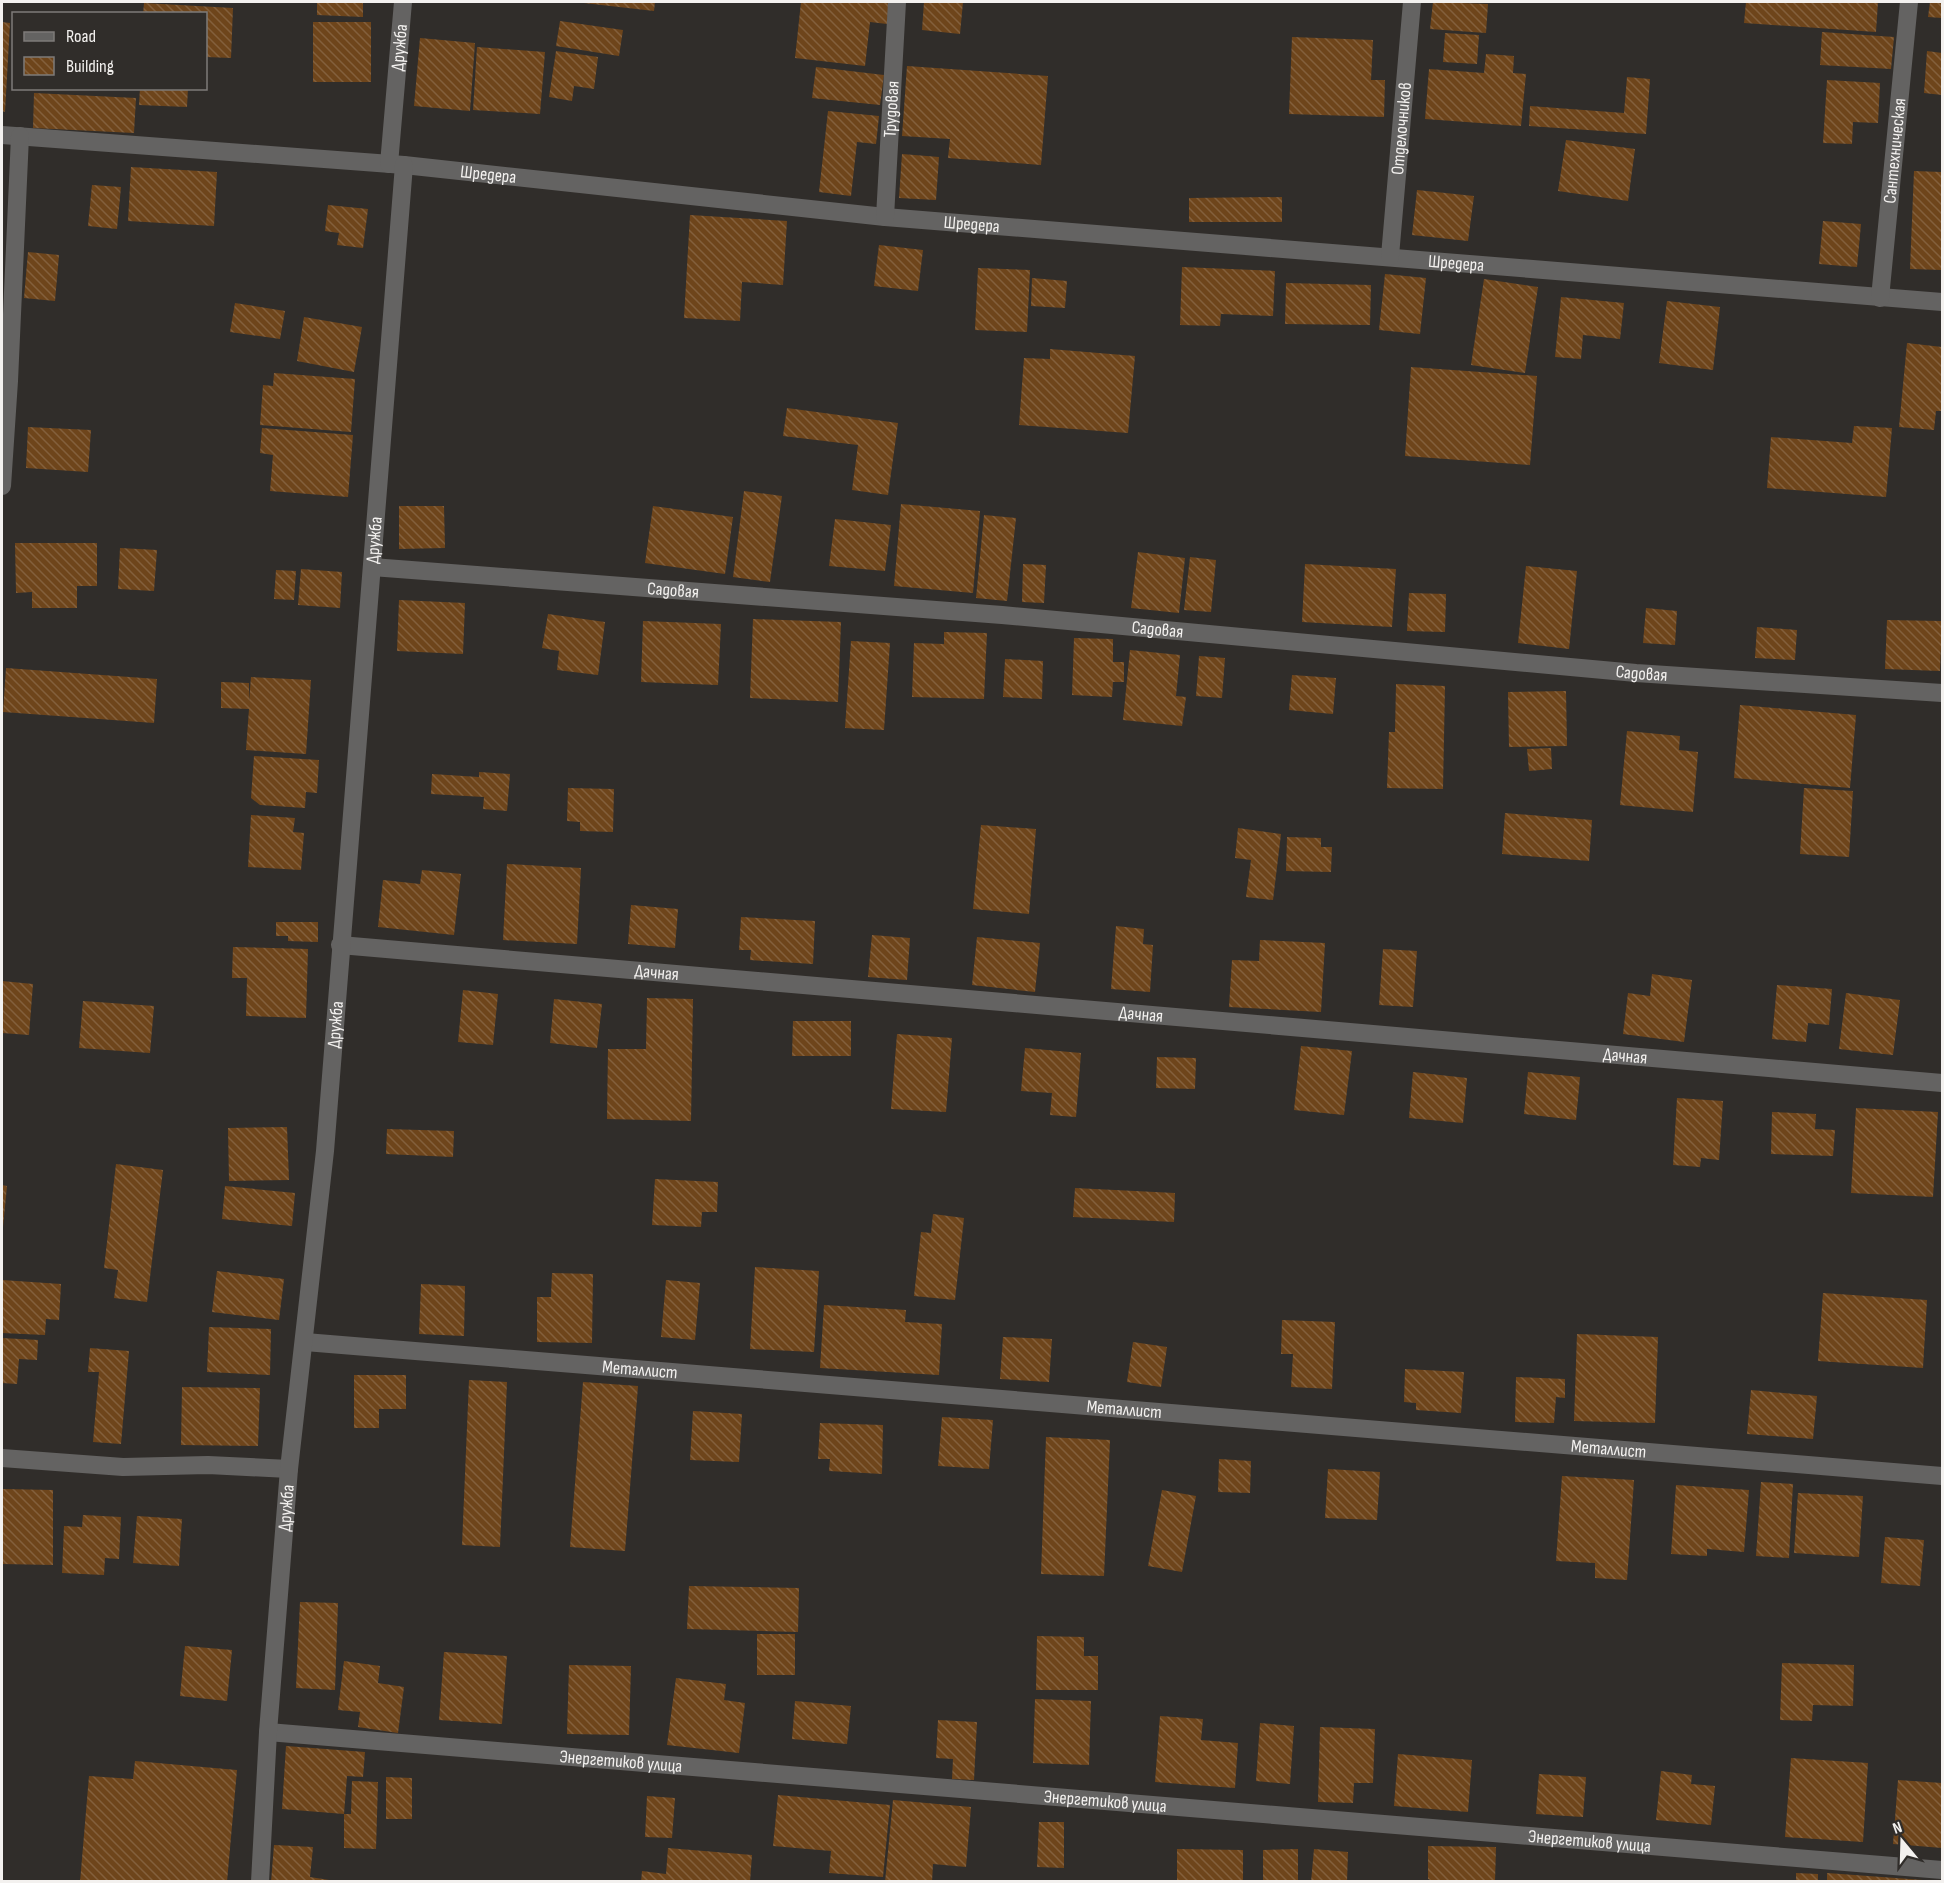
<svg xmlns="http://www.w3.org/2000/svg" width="1944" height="1883" viewBox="0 0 1944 1883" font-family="'Sofia Sans Condensed',sans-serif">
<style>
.building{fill:url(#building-back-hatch)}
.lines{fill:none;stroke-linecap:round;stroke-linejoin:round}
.street{stroke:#646362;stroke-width:18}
.labels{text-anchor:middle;stroke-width:6;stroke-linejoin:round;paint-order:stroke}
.street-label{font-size:18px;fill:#f3f1ef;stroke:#302d2a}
</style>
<defs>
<pattern id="building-back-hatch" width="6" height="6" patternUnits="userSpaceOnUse" patternTransform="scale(1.5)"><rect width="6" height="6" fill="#6e451b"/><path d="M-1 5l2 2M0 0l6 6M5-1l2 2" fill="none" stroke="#83603c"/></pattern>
</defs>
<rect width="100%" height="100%" fill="#302d2a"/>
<path class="building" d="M317,2H363V17L317,15Z
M575,2H655L654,11Z
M801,2H889L887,24L870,22L865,66L795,58Z
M924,2H963L960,34L922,30Z
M1433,2L1488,4L1486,33L1430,29Z
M1746,2H1878L1876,32L1744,23Z
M1930,2H1942V18L1928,17Z
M144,3L233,8L231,58L206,57V14H143Z
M560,21L623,30L619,56L556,46Z
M2,22L10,23L5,112L2,111Z
M313,22H371V82H313Z
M1822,32L1894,37L1891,69L1820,65Z
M1445,33L1479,35L1477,64L1443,62Z
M1292,37L1373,40L1371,80H1385L1384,117L1289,114Z
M420,38L475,43L470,111L414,106Z
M477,47L545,52L540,114L473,110Z
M556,51L598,57L594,89L574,86L572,101L549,97Z
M1927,51L1942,53V95L1924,93Z
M1486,54L1514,56L1513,73L1526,74L1521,126L1425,119L1429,69L1484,73Z
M907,66L1048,76L1041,165L948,158L950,139L902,136Z
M816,67L884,75L880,105L812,98Z
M1627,77L1650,79L1646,134L1529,126L1530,106L1624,113Z
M1827,80L1880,83L1878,123L1853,122L1852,144L1823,143Z
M140,88H188L187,107L139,105Z
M34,93L136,98L134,133L33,128Z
M828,111L879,116L876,144L857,142L851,196L819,192Z
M1566,140L1635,149L1628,201L1558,191Z
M902,154L939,157L936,200L899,198Z
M131,167L217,172L214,226L128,221Z
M1914,171L1942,172V270L1910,269Z
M92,185L121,187L117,229L88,226Z
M1417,190L1474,196L1468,241L1412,235Z
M1282,197V222H1189V198Z
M328,205L368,209L363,248L337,245L339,233L325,231Z
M690,215L787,221L783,285L742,282L740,321L684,318Z
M1823,221L1861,224L1857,267L1819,264Z
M879,245L923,250L918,291L874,286Z
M28,252L59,255L55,301L24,298Z
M1182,267L1275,271L1273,316L1221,314L1220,326L1180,325Z
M978,268L1030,270L1027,332L975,330Z
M1385,274L1426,278L1420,334L1379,330Z
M1032,278L1067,281L1065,308L1031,306Z
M1484,279L1538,287L1525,373L1471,365Z
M1286,283L1371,285L1370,325L1285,324Z
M1561,297L1624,303L1620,339L1583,335L1581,359L1555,357Z
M1667,301L1720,307L1713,370L1659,363Z
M235,303L285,311L280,339L230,332Z
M304,317L362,327L354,372L297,361Z
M1907,343L1942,347V411H1936L1934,430L1899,427Z
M1050,349L1135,356L1128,433L1019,425L1024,358L1050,359Z
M1411,367L1537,376L1530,465L1405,456Z
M274,373L355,379L351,432L260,425L263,385L273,386Z
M787,408L898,423L888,495L852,490L858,445L783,436Z
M1854,426L1892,428L1886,497L1767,488L1771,437L1852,443Z
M28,427L91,430L88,472L26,468Z
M262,428L353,435L348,497L270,491L273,455L260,453Z
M744,491L782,496L770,582L733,577Z
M901,504L980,511L973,593L894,586Z
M399,506H444L445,548L399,549Z
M653,506L733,517L725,574L645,563Z
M984,515L1016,518L1007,601L976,598Z
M835,519L891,525L885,571L829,566Z
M15,543H97V586H77V608H32V592L16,593Z
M120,548L157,550L154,591L118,589Z
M1138,552L1185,558L1179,613L1131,608Z
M1190,557L1216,560L1211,612L1184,610Z
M1023,564L1046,565L1044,603L1022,602Z
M1305,564L1396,569L1392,627L1302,622Z
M1526,566L1577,571L1569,649L1518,643Z
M301,569L342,572L340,608L298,605Z
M276,570L296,571L294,600L274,599Z
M1409,593L1446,594L1445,632L1407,631Z
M399,600L465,603L463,654L397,651Z
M1646,608L1677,611L1675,645L1643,643Z
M548,614L605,622L598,675L557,670L559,651L542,648Z
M753,619L841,622L838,702L750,698Z
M1887,620L1942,621L1940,671L1885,669Z
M643,621L721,624L718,685L641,682Z
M1757,627L1797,630L1795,660L1755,658Z
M944,632L987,633L984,699L912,697L914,643L944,644Z
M1074,638L1113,639V662H1124V682H1113L1112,697L1072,695Z
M851,641L890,643L884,730L845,728Z
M1130,650L1180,655L1176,696L1186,697L1182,726L1123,720Z
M1199,656L1225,658L1222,698L1196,696Z
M1005,659L1043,661L1042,699L1003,697Z
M6,668L157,679L154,723L3,712Z
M1292,675L1336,678L1333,714L1289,710Z
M251,677L311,680L306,754L246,750L249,709L221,708V682L249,683V701Z
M1396,684L1445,686L1443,789L1387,788L1389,732H1395Z
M1566,691L1567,746L1509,747L1508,692Z
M1740,705L1856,715L1850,788L1734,778Z
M1627,731L1680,736L1679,750L1698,752L1693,812L1620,805Z
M1551,748L1552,769L1529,771L1527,749Z
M254,756L319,760L317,793L306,792L305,808L260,805L251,798Z
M479,772L510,774L507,811L483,809L484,797L431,794L432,774L479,777Z
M568,788L614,789L613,832L580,831V822L567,821Z
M1804,788L1853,791L1849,857L1800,854Z
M1505,813L1592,820L1589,861L1502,854Z
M251,815L295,818L293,832L304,833L301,870L248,867Z
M981,825L1036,829L1029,914L973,909Z
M1238,828L1281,834L1273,900L1246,897L1251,860L1235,858Z
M1287,837L1321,838V847H1332L1331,872L1286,871Z
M507,864L581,868L577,944L503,940Z
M422,870L461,874L454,935L378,927L383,880L420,884Z
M631,905L678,909L675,948L628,944Z
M741,917L815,921L813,964L750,960L751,950H739Z
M276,922H318V942L288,941V936H276Z
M1116,926L1144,929L1143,944L1153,945L1150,992L1111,989Z
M872,935L910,938L907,980L868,977Z
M977,937L1040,943L1035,992L972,985Z
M1260,940L1325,943L1321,1012L1229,1007L1232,960L1259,961Z
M233,947L308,949L306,1018L246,1016L247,978H232Z
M1383,949L1417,951L1413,1007L1379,1005Z
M1652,974L1692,980L1684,1042L1623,1034L1628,993L1650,996Z
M2,981L33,984L29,1035L2,1033Z
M1777,985L1832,989L1829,1025L1808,1023L1806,1042L1772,1039Z
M463,990L498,994L493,1045L458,1042Z
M1846,993L1900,1000L1893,1055L1839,1049Z
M647,998L693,999L691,1121L607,1119L608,1049H646Z
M554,999L602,1004L597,1048L550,1043Z
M83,1001L154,1006L150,1053L79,1048Z
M793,1021H851V1056H792Z
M897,1034L952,1038L946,1112L891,1109Z
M1301,1046L1352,1051L1344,1115L1294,1110Z
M1025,1048L1081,1053L1076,1117L1050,1115L1052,1093L1021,1091Z
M1157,1057L1196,1058L1195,1089L1156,1088Z
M1413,1072L1467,1078L1463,1123L1409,1118Z
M1528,1072L1580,1077L1576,1120L1524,1114Z
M1677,1098L1723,1101L1719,1160L1701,1158L1700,1167L1673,1165Z
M1856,1108L1938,1112L1933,1197L1851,1193Z
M1772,1112L1816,1114L1815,1129L1835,1130L1833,1156L1771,1154Z
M287,1127L289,1180L229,1181L228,1128Z
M387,1129L454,1131L453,1157L386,1154Z
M116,1164L163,1170L147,1302L114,1298L118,1270L104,1268Z
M655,1179L718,1182L717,1212H702L701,1227L652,1225Z
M2,1185L7,1186L3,1227H2Z
M225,1186L295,1193L292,1226L222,1219Z
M1075,1188L1175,1193L1174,1222L1073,1217Z
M933,1214L964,1218L955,1300L914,1296L921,1232L931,1233Z
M755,1267L819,1271L814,1352L750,1349Z
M217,1271L284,1279L279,1320L212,1312Z
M552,1273L593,1274L592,1343L537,1342V1297H551Z
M2,1280L61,1284L59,1320L46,1319L45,1335L2,1333Z
M666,1280L700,1283L695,1340L661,1337Z
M421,1284L465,1286L464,1336L419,1334Z
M1823,1293L1927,1300L1923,1368L1818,1361Z
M824,1305L906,1310L905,1322L942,1324L939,1375L820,1368Z
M1282,1320L1335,1322L1332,1389L1291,1387L1293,1354H1281Z
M209,1327L271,1329L270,1375L207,1372Z
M1577,1334L1658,1337L1655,1423L1574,1421Z
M1003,1337L1052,1339L1049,1382L1000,1379Z
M2,1338L38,1340L37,1360L19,1359L17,1384L2,1383Z
M1133,1342L1167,1347L1161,1387L1127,1382Z
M90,1348L129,1351L121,1444L93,1442L99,1372H88Z
M1405,1369L1464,1372L1461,1413L1416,1410V1403L1404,1402Z
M354,1375H406V1409H379V1428H354Z
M1516,1377L1565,1379V1398L1556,1397L1554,1423L1515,1422Z
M469,1380L507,1382L500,1547L462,1545Z
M583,1382L638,1386L625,1551L570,1547Z
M182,1387L260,1388L258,1446L181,1445Z
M1751,1390L1817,1396L1813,1439L1747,1434Z
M693,1411L742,1414L739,1462L690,1460Z
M942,1417L993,1420L989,1469L938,1466Z
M820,1423L883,1425L882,1474L829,1471L830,1459H818Z
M1046,1437L1110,1440L1104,1576L1041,1574Z
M1219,1459L1251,1461L1250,1493L1218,1492Z
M1328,1469L1380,1472L1377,1520L1325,1518Z
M1562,1476L1634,1480L1627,1580L1595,1578V1563L1556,1561Z
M1761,1482L1793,1484L1789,1558L1756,1556Z
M1676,1485L1749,1490L1744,1552L1707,1549V1556L1671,1554Z
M2,1489L53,1490V1565L2,1564Z
M1162,1490L1196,1496L1182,1572L1148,1566Z
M1798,1493L1863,1496L1859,1557L1794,1553Z
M83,1515L121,1517L119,1559L105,1558L104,1575L62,1573L64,1526L82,1527Z
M137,1516L182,1519L179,1566L133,1563Z
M1885,1537L1924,1540L1920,1586L1881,1583Z
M689,1586L799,1588L798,1632L687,1629Z
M300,1602L338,1603L335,1690L296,1688Z
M757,1634H795V1675H757Z
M1037,1636L1084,1637V1656H1098V1690H1036Z
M185,1646L232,1650L227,1701L180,1696Z
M444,1652L507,1656L502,1724L439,1720Z
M344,1661L380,1666L378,1683L404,1687L398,1733L358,1727L360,1712L338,1710Z
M1782,1663L1854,1665L1853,1706L1813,1705L1812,1721L1780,1720Z
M569,1665L631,1666L629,1735L567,1734Z
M676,1678L726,1684L724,1700L745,1703L739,1753L667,1745Z
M1035,1699L1091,1701L1089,1765L1033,1763Z
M795,1701L851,1706L847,1744L792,1739Z
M1160,1716L1203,1719L1201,1740L1238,1743L1235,1788L1155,1782Z
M938,1720L977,1722L974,1780L952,1779L953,1759L936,1758Z
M1260,1723L1294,1726L1290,1784L1256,1781Z
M1320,1727L1375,1729L1373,1783H1354L1353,1803L1318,1802Z
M286,1746L365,1752L363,1777L347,1776L344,1814H351L352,1781L378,1782L376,1849L344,1848V1814L282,1809Z
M1398,1754L1472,1760L1468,1812L1394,1806Z
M1791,1758L1868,1763L1863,1842L1785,1837Z
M135,1761L237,1770L227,1882H80L89,1776L133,1779Z
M1661,1771L1692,1775L1691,1784L1715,1786L1711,1825L1656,1820Z
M1539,1774L1586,1777L1583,1817L1536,1814Z
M386,1777L412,1778V1819H386Z
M1898,1780L1942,1783V1848L1893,1844Z
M778,1795L890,1805L883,1877L829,1873L831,1851L773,1846Z
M647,1796L675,1798L672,1838L645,1837Z
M893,1800L971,1807L966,1867L933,1864L932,1882H885Z
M1039,1822H1064V1868L1037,1867Z
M274,1845L313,1847L310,1877L342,1882H271Z
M1428,1846L1496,1847L1495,1882H1435L1428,1879Z
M668,1848L752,1855L750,1882H641L642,1871L666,1874Z
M1177,1849L1243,1850V1882H1177Z
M1298,1849V1882H1263V1850Z
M1314,1849L1348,1852L1347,1882H1311Z
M1796,1873L1818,1874V1882H1796Z
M1827,1873L1923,1880V1882H1827Z"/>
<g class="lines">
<g class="street">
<path id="s1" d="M2,135L404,165L885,217L1942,302"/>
<path id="s2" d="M389,164L403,2"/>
<path id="s3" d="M885,217L897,2"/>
<path id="s4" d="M1390,256L1412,2"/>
<path id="s5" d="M1880,298L1909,2"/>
<path d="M2,486L9,381L20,136"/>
<path id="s6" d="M372,567L1002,615L1636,673L1942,693"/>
<path id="s7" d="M340,945L1942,1083"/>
<path id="s8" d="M305,1342L1942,1476"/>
<path d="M2,1458L123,1467L208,1465L289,1469"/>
<path id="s9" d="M268,1732L1942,1870"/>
<path id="s10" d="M260,1882L268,1732L289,1469L325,1151L404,165"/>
</g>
</g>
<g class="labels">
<g class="street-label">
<text dy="6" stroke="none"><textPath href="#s2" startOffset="117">Дружба</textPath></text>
<text dy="6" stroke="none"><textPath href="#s3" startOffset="108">Трудовая</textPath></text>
<text dy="6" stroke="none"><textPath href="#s4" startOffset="128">Отделочников</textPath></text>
<text dy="6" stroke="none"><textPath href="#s5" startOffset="148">Сантехническая</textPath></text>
<text dy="6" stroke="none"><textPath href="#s1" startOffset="488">Шредера</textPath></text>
<text dy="6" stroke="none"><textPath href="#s1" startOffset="974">Шредера</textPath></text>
<text dy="6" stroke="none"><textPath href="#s1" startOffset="1460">Шредера</textPath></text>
<text dy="6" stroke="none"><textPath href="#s10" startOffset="1347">Дружба</textPath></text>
<text dy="6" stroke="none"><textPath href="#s6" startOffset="302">Садовая</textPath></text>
<text dy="6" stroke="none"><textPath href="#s6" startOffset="788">Садовая</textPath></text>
<text dy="6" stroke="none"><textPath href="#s6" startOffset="1274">Садовая</textPath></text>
<text dy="6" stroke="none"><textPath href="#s7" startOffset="318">Дачная</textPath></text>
<text dy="6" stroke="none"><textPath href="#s7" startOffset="804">Дачная</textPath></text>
<text dy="6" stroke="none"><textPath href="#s10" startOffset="861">Дружба</textPath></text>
<text dy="6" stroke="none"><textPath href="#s7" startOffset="1290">Дачная</textPath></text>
<text dy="6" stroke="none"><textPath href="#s8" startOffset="336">Металлист</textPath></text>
<text dy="6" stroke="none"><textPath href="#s8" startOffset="822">Металлист</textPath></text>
<text dy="6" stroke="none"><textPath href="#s8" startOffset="1308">Металлист</textPath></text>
<text dy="6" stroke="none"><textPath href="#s10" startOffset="375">Дружба</textPath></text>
<text dy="6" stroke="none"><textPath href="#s9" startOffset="354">Энергетиков улица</textPath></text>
<text dy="6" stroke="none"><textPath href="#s9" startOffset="840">Энергетиков улица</textPath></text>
<text dy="6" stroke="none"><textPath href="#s9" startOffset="1326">Энергетиков улица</textPath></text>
</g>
</g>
<rect width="1944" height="1883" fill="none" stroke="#f3f1ef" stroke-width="6"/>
<rect x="12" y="12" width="195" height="78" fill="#302d2a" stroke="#7e7b79" stroke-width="1.5"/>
<rect x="24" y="32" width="30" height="9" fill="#646362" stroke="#7e7b79" stroke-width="1.5"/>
<text x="66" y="42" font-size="18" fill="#f3f1ef">Road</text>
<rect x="24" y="57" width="30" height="18" fill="url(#building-back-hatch)" stroke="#7e7b79" stroke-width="1.5"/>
<text x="66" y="72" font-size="18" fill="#f3f1ef">Building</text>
<g transform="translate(1902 1841) rotate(341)" stroke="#302d2a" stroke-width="4.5" paint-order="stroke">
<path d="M0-4.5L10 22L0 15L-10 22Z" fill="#f3f1ef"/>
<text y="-9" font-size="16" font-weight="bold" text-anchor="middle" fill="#f3f1ef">N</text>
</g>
</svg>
